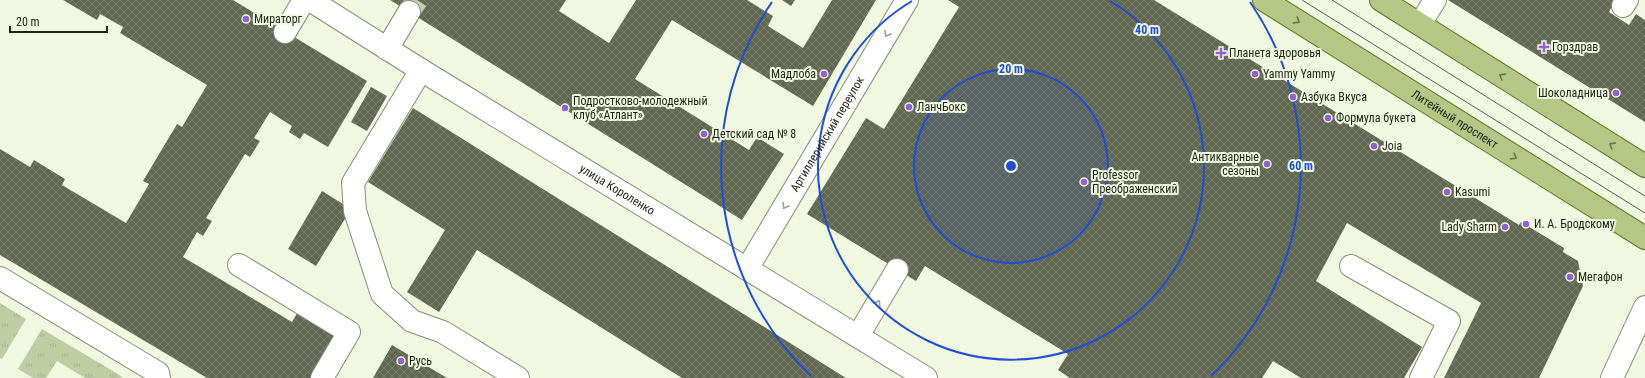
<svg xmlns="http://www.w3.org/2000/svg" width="1645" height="378" viewBox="0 0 1645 378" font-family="'Roboto Condensed',sans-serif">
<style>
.grass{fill:url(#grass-tufts)}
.building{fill:url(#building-cross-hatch)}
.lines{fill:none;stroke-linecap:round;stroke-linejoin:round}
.minor-tunnel{stroke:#c6ceb7;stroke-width:22;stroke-dasharray:22 11;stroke-linecap:butt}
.minor-casing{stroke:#858d75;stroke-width:24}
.major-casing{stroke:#60752a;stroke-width:24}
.minor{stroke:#fff;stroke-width:22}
.major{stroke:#b5c785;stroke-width:22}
.tram{stroke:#5a5f51;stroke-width:1}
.oneway{stroke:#6a744e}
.oneway2{stroke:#9a9c97}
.ring{fill:none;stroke:#1d4ed8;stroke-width:2}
.poi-dot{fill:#965ed6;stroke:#f0f9df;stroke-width:1.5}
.labels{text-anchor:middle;stroke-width:4;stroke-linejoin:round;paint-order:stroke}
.poi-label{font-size:12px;fill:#1e2218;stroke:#f0f9df;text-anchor:start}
.street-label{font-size:12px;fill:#1e2218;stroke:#f0f9df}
.centre{fill:#1d4ed8;stroke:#f0f9df;stroke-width:2}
.ring-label{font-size:12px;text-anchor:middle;font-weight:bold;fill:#1d4ed8;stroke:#f0f9df;stroke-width:4;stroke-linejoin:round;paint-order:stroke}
</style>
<defs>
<pattern id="grass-tufts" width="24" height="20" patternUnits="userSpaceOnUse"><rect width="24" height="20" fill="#bfcda5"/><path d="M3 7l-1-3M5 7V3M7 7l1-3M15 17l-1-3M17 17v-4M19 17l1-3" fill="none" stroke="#a4b08d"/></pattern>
<pattern id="building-cross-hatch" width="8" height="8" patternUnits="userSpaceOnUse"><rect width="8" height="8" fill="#616852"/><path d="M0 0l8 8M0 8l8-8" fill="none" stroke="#787d6c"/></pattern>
</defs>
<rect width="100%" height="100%" fill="#f0f9df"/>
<path class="grass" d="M0,303L26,319L2,359L0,358Z
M42,329L118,374L123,378H85L57,361L46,378H33L18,369Z"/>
<path class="building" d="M63,0H233L367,81L328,147L304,133L300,139L289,132L292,126L270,112L254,138L260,141L250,157L245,154L206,218L212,221L203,236L197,232L183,257L292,322L299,310L337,333L310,378H207L0,255V149L30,167L34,160L65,179L62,185L126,223L149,184L143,181L177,124L182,127L207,85L120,33L123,27L100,14L97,20Z
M390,0H566L559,11L609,43L636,0H747L773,16L768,26L803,48L832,0H876L813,106L672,20L635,79L749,150L757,137L784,154L742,220Z
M782,0H795L791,6Z
M948,0H1154L1519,225L1521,222L1564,248L1563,252L1578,261L1583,286L1539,378H1444L1481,303L1347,223L1316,281L1422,347L1404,378H1301L1273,361L1262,378H1070L1058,370L1068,354L925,266L916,281L807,214L866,118L884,129L959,7Z
M1448,0H1615L1609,12L1629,25L1636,14L1645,20V122Z
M371,87L387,96L367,131L351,122Z
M413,108L846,378H682L477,250L439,312L407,292L445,230L368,182Z
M322,191L351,209L316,266L288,249Z
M392,345L447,378H373Z"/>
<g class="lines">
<path class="minor-tunnel" d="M409,12L417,0"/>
<g class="minor-casing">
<g id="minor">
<path id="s1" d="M310,0L421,70L926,378"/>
<path d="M1623,6L1627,0"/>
<path d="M1420,24L1435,0"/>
<path d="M285,32L304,0"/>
<path d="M387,49L409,12"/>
<path d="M421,70L353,183L355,211L382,294L412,321L443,332L518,378"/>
<path d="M239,265L349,332L322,378"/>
<path d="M1351,266L1449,321L1421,378"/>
<path id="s2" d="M747,269L907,0"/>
<path d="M0,278L158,373L159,378"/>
<path d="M858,336L897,270"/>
<path d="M1612,378L1645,307"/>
</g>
</g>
<g class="major-casing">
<g id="major">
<path id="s3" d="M1264,0L1645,238"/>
<path d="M1381,0L1645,166"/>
</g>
</g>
<use href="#minor" class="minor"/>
<use href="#major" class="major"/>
<path class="tram" d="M1302,0L1645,213
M1332,0L1645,196"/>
</g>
<defs><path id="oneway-chevron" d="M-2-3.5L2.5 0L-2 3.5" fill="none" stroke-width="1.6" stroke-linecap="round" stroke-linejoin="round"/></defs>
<g class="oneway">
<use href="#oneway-chevron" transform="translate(1297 21) rotate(32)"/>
<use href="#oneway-chevron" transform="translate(1502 76) rotate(-148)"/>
<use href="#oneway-chevron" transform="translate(1612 145) rotate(-147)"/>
<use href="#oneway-chevron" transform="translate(1514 157) rotate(32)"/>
</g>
<g class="oneway2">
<use href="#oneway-chevron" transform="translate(887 34) rotate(121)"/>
<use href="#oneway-chevron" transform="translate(785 206) rotate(121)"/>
<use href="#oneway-chevron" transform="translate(878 303) rotate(-59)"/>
</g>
<circle cx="1011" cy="166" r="97" fill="#1d4ed8" fill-opacity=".12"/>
<g class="ring">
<circle cx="1011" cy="166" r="97"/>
<path d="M1110 1A193 193 0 1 1 912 1"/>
<path d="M811 376A290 290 0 0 1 772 2M1250 2A290 290 0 0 1 1211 376"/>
</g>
<g class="poi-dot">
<circle cx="246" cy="19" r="4"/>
<path d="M1542 41h4v4h4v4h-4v4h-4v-4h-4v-4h4z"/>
<path d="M1219 47h4v4h4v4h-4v4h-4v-4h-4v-4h4z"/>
<circle cx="824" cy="74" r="4"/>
<circle cx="1255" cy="74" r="4"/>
<circle cx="1616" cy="93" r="4"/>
<circle cx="1293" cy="97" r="4"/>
<circle cx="909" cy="107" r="4"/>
<circle cx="565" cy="108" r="4"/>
<circle cx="1328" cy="118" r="4"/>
<circle cx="704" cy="134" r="4"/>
<circle cx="1374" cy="146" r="4"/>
<circle cx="1267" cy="164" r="4"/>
<circle cx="1084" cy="182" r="4"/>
<circle cx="1447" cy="192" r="4"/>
<circle cx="1526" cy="224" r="4"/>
<circle cx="1505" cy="227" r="4"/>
<circle cx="1570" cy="277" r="4"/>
<circle cx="401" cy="361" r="4"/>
</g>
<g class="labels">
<g class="poi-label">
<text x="254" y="23">Мираторг</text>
<text x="1552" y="51">Горздрав</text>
<text x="1229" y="57">Планета здоровья</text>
<text x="816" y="78" text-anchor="end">Мадлоба</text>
<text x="1263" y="78">Yammy Yammy</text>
<text x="1608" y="97" text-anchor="end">Шоколадница</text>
<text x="1301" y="101">Азбука Вкуса</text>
<text x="573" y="105">Подростково-молодежный<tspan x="573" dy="14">клуб «Атлант»</tspan></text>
<text x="917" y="111">ЛанчБокс</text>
<text x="1336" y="122">Формула букета</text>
<text x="712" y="138">Детский сад № 8</text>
<text x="1382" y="150">Joia</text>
<text x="1259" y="161" text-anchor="end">Антикварные<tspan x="1259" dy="14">сезоны</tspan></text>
<text x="1092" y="179">Professor<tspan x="1092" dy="14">Преображенский</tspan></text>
<text x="1455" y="196">Kasumi</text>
<text x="1534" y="228">И. А. Бродскому</text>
<text x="1497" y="231" text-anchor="end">Lady Sharm</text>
<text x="1578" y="281">Мегафон</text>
<text x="409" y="365">Русь</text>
</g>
<g class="street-label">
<text dy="4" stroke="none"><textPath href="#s3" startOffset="225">Литейный проспект</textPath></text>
<text dy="4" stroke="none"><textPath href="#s2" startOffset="157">Артиллерийский переулок</textPath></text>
<text dy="4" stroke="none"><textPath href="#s1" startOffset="361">улица Короленко</textPath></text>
</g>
</g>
<circle cx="1011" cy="166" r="6" class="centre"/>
<g class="ring-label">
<text x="1147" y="34">40 m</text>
<text x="1011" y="73">20 m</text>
<text x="1301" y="170">60 m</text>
</g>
<path d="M10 26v6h97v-6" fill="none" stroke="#1e2218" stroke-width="2"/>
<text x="16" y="26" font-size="12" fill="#1e2218" stroke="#f0f9df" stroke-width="3" paint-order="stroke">20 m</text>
</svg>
